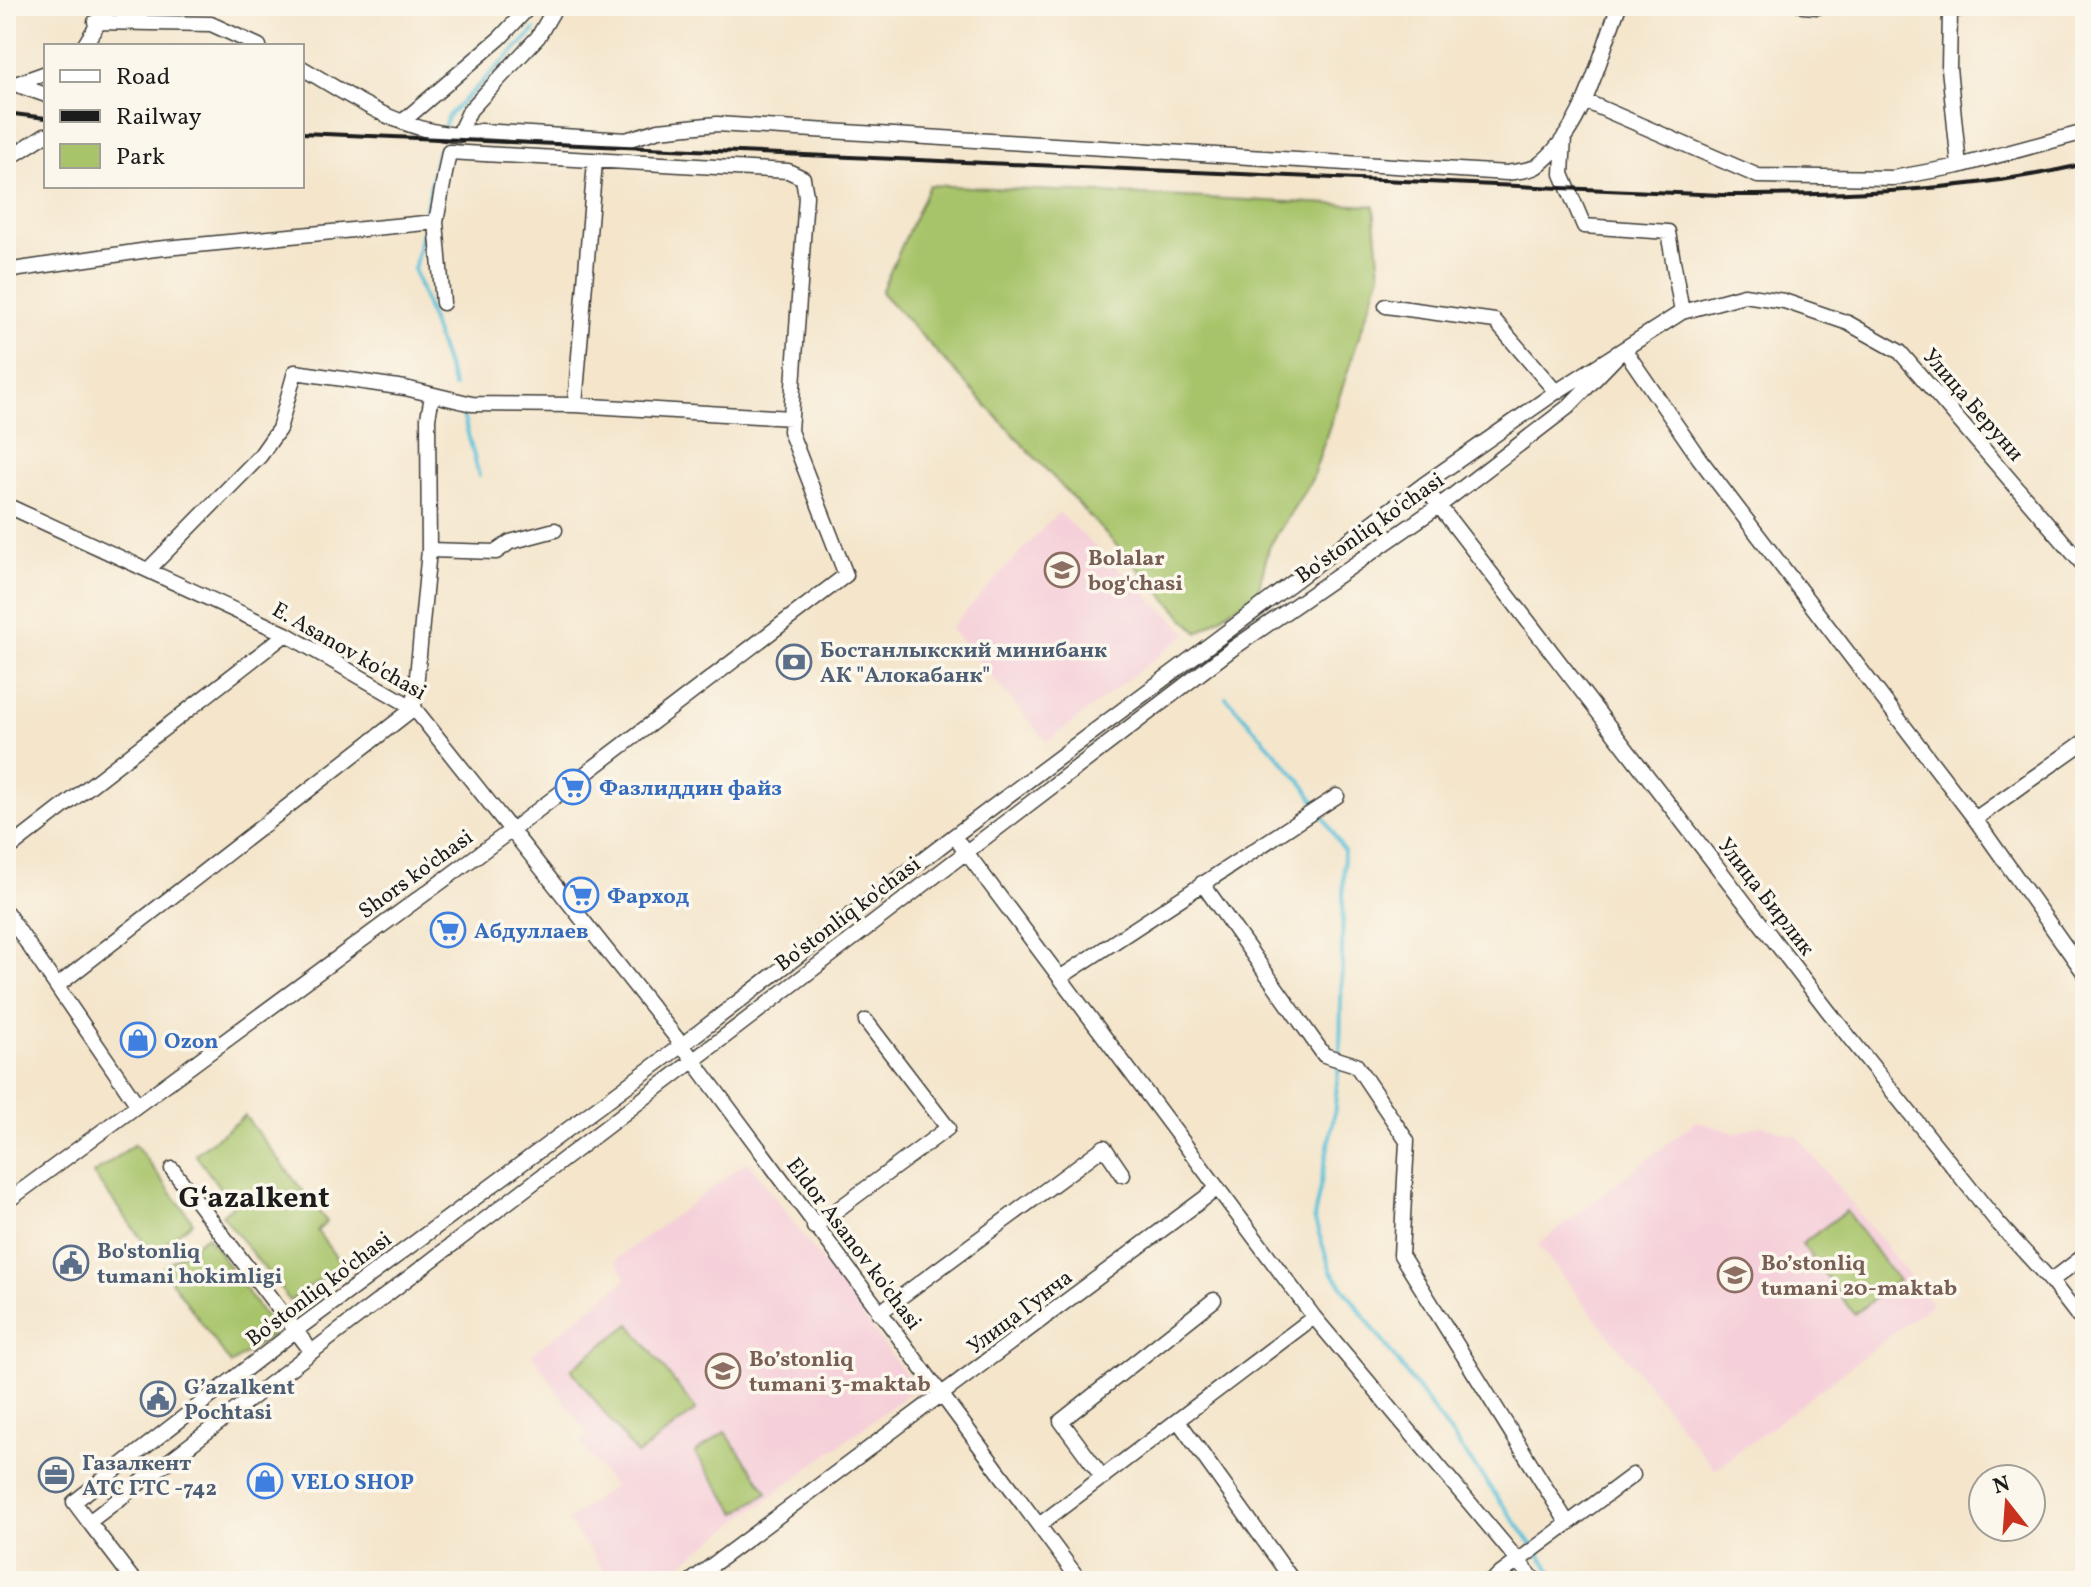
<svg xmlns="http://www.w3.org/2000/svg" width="2091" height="1587" viewBox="0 0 2091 1587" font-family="Vollkorn,serif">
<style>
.built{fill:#f5cfd9}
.green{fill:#a8c46b;stroke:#627044;stroke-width:2}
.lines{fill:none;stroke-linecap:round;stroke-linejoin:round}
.stream{stroke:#5ac0d8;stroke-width:4}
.street-casing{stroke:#3c3a36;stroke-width:17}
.street{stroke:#fff;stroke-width:14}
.rail{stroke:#1c1c1c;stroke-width:4}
.labels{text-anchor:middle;stroke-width:7;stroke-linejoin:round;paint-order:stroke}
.street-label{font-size:22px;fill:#1c1c1c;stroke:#fbf7ec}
.education-label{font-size:22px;font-weight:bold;fill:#785e54;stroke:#fbf7ec;text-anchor:start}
.service-label{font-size:22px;font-weight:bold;fill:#4e5e75;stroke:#fbf7ec;text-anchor:start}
.shop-label{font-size:22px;font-weight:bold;fill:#366cbe;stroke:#fbf7ec;text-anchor:start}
.district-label{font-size:30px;font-weight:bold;fill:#1c1c1c;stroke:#fbf7ec}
</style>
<rect width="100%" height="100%" fill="#fbf7ec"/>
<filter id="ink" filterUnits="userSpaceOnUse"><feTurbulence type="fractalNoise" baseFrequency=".0125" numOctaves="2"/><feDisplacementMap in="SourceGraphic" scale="16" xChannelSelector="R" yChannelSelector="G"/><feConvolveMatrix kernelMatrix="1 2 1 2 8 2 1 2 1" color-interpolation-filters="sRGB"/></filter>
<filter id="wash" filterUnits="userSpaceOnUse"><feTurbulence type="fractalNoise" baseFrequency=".006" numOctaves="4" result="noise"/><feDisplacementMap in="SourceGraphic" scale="32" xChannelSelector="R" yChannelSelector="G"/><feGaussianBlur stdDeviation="1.8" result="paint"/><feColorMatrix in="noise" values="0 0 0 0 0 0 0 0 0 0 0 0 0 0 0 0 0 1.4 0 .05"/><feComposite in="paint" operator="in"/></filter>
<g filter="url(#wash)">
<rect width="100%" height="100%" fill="#f4e5cb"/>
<path class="built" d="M1058,512L1188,633L1047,742L950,628Z
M1696,1121L1736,1133L1762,1125L1798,1137L1932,1304L1715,1470L1538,1245Z
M748,1161L916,1388L658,1581H612L568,1521L613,1486L580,1442L588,1435L532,1354L627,1279L615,1260Z"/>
<path class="green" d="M929,185L1374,206L1380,274L1312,479L1269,547L1258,591L1198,633L881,292Z
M245,1116L327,1222L317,1231L341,1264L290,1301L222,1215L233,1206L195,1154Z
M135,1144L193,1222L152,1253L93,1174Z
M1846,1211L1898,1281L1854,1314L1802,1244Z
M207,1236L276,1332L231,1364L162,1268Z
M630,1324L696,1410L637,1455L571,1369Z
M725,1432L768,1492L737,1513L695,1453Z"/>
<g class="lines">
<path class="stream" d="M444,128L447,117L535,30
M426,210L438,150
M422,232L414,270L454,387
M461,407L479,476
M1226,697L1305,786L1344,851L1340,1055
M1339,1063L1334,1116L1314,1218L1331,1271L1559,1581"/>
</g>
</g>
<g filter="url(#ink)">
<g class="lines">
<g class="street-casing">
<path id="street" d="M1803,6L1818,7
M1945,6L1950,11L1949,68L1959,166
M1950,11L1975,6
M95,22L211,24L259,46
M84,46L109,6
M302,68C352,97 400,131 458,135L470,110L538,37L556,6
M6,81L46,95
M18,83L46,73
M1587,102L1758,176L1893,178L1959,166L2085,132
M402,122L500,38L530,6
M458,135L481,131L626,140L659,130L717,124L1507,173C1516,171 1530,171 1537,166C1585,130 1598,59 1619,6
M1564,137L1562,174L1584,226L1668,232L1682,312
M6,160L45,135
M6,271L155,249L436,222
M1386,306L1495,321L1556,392
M1624,349L1568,407L1439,506L1232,649L89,1522L74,1502L295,1331L682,1045L954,836L1423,485L1556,392L1682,312L1744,295L1784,301L1848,323L1900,352L2085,567
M1624,349L1699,458L1975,819L2085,974
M575,405L595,161
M1423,485L1829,1012L1998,1223L2051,1281L2085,1325
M6,505L286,634L414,708L682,1045L1080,1581
M429,550L496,552L510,542L555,530
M148,570L260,456L279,429L295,372L405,388L472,404L575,405L791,418
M1975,819L2085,741
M960,844L1314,1317L1535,1581
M6,851L286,634
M1202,883L1324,1055L1356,1065L1407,1141L1401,1255L1567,1522
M6,912L137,1104
M1061,977L1337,796
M57,986L414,708L429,550L428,418L432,396
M172,1169L312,1352
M6,1202L513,829L846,575L790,431L806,196L803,178L788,171L449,152L436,222L443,303
M814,1227L948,1128L866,1021
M2051,1281L2085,1255
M879,1313L1104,1147L1123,1175
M1179,1422L1293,1581
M1103,1478L1061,1421L1214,1300
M89,1522L134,1581
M1039,1525L1314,1317
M691,1581L1218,1188
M1491,1581L1633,1475"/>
</g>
<use href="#street" class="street"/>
<path class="rail" d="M6,113L46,118
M302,133L1722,195C1843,195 1967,192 2085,164"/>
</g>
</g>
<defs>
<g id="school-ring" transform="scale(1.8)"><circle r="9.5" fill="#fbf7ec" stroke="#8d6e63" stroke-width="1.5"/><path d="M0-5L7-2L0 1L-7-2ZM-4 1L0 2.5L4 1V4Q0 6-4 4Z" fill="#8d6e63"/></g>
<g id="bank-ring" transform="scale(1.8)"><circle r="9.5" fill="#fbf7ec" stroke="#5c6f8a" stroke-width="1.5"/><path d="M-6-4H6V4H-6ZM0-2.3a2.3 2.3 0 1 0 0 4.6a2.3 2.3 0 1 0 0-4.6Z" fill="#5c6f8a"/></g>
<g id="supermarket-ring" transform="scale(1.8)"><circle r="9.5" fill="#fbf7ec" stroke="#3f7fe0" stroke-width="1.5"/><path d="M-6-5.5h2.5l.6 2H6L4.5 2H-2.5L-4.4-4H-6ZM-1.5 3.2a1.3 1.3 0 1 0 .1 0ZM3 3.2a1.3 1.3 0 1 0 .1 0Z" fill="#3f7fe0"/></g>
<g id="shop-ring" transform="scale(1.8)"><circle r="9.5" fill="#fbf7ec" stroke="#3f7fe0" stroke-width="1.5"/><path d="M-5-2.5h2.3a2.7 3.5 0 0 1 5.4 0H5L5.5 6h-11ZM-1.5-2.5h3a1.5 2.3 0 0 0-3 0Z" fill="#3f7fe0"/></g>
<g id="civic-ring" transform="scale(1.8)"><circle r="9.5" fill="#fbf7ec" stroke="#5c6f8a" stroke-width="1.5"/><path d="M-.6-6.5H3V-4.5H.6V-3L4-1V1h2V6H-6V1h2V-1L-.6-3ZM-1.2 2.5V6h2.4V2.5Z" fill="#5c6f8a"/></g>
<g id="office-ring" transform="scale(1.8)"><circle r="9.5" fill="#fbf7ec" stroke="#5c6f8a" stroke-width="1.5"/><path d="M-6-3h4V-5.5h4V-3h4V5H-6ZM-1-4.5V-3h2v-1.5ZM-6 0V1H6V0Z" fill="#5c6f8a"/></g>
</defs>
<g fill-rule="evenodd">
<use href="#school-ring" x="1062" y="570"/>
<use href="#bank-ring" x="794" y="662"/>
<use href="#supermarket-ring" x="573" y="787"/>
<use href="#supermarket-ring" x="581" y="895"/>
<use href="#supermarket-ring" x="448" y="930"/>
<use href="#shop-ring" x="138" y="1040"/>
<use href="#civic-ring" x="71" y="1263"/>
<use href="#school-ring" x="1735" y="1275"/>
<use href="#school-ring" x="723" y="1371"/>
<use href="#civic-ring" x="158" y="1399"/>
<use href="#office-ring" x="56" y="1475"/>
<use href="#shop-ring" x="265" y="1481"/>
</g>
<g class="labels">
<g class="street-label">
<text transform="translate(1974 404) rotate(49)" y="8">Улица Беруни</text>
<text transform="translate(1369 527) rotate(-35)" y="8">Bo'stonliq ko'chasi</text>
<text transform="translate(350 650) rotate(30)" y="8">E. Asanov ko'chasi</text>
<text transform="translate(415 873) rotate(-36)" y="8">Shors ko'chasi</text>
<text transform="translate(1767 896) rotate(52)" y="8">Улица Бирлик</text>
<text transform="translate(847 913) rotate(-37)" y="8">Bo'stonliq ko'chasi</text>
<text transform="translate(855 1243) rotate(53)" y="8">Eldor Asanov ko'chasi</text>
<text transform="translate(318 1288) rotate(-37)" y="8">Bo'stonliq ko'chasi</text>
<text transform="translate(1019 1311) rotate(-37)" y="8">Улица Гунча</text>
</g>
<g class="education-label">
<text x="1088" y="565">Bolalar<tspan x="1088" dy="25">bog'chasi</tspan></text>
<text x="1761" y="1270">Bo’stonliq<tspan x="1761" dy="25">tumani 20-maktab</tspan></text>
<text x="749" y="1366">Bo’stonliq<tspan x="749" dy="25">tumani 3-maktab</tspan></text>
</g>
<g class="service-label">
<text x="820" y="657">Бостанлыкский минибанк<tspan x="820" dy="25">АК "Алокабанк"</tspan></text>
<text x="97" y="1258">Bo'stonliq<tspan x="97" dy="25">tumani hokimligi</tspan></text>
<text x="184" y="1394">Gʼazalkent<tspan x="184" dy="25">Pochtasi</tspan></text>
<text x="82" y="1470">Газалкент<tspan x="82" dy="25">АТС ГТС -742</tspan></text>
</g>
<g class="shop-label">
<text x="599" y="795">Фазлиддин файз</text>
<text x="607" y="903">Фарход</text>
<text x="474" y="938">Абдуллаев</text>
<text x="164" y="1048">Ozon</text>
<text x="291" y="1489">VELO SHOP</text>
</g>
<g class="district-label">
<text x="254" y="1207">Gʻazalkent</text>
</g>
</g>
<rect width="2091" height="1587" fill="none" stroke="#fbf7ec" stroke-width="32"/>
<rect x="44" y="44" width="260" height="144" fill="#fbf7ec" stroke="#a29f99" stroke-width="2"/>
<rect x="60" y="70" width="40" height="12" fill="#ffffff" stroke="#a29f99" stroke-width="2"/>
<text x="116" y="84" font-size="24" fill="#1c1c1c">Road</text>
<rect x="60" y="110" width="40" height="12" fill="#1c1c1c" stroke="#a29f99" stroke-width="2"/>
<text x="116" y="124" font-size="24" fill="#1c1c1c">Railway</text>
<rect x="60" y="144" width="40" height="24" fill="#a8c46b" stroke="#a29f99" stroke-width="2"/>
<text x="116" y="164" font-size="24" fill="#1c1c1c">Park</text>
<g transform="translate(2007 1503) rotate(343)"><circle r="38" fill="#fbf7ec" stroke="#a29f99" stroke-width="2"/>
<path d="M0-6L14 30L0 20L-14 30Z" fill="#c8321e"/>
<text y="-12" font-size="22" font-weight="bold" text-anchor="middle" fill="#1c1c1c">N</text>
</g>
</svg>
